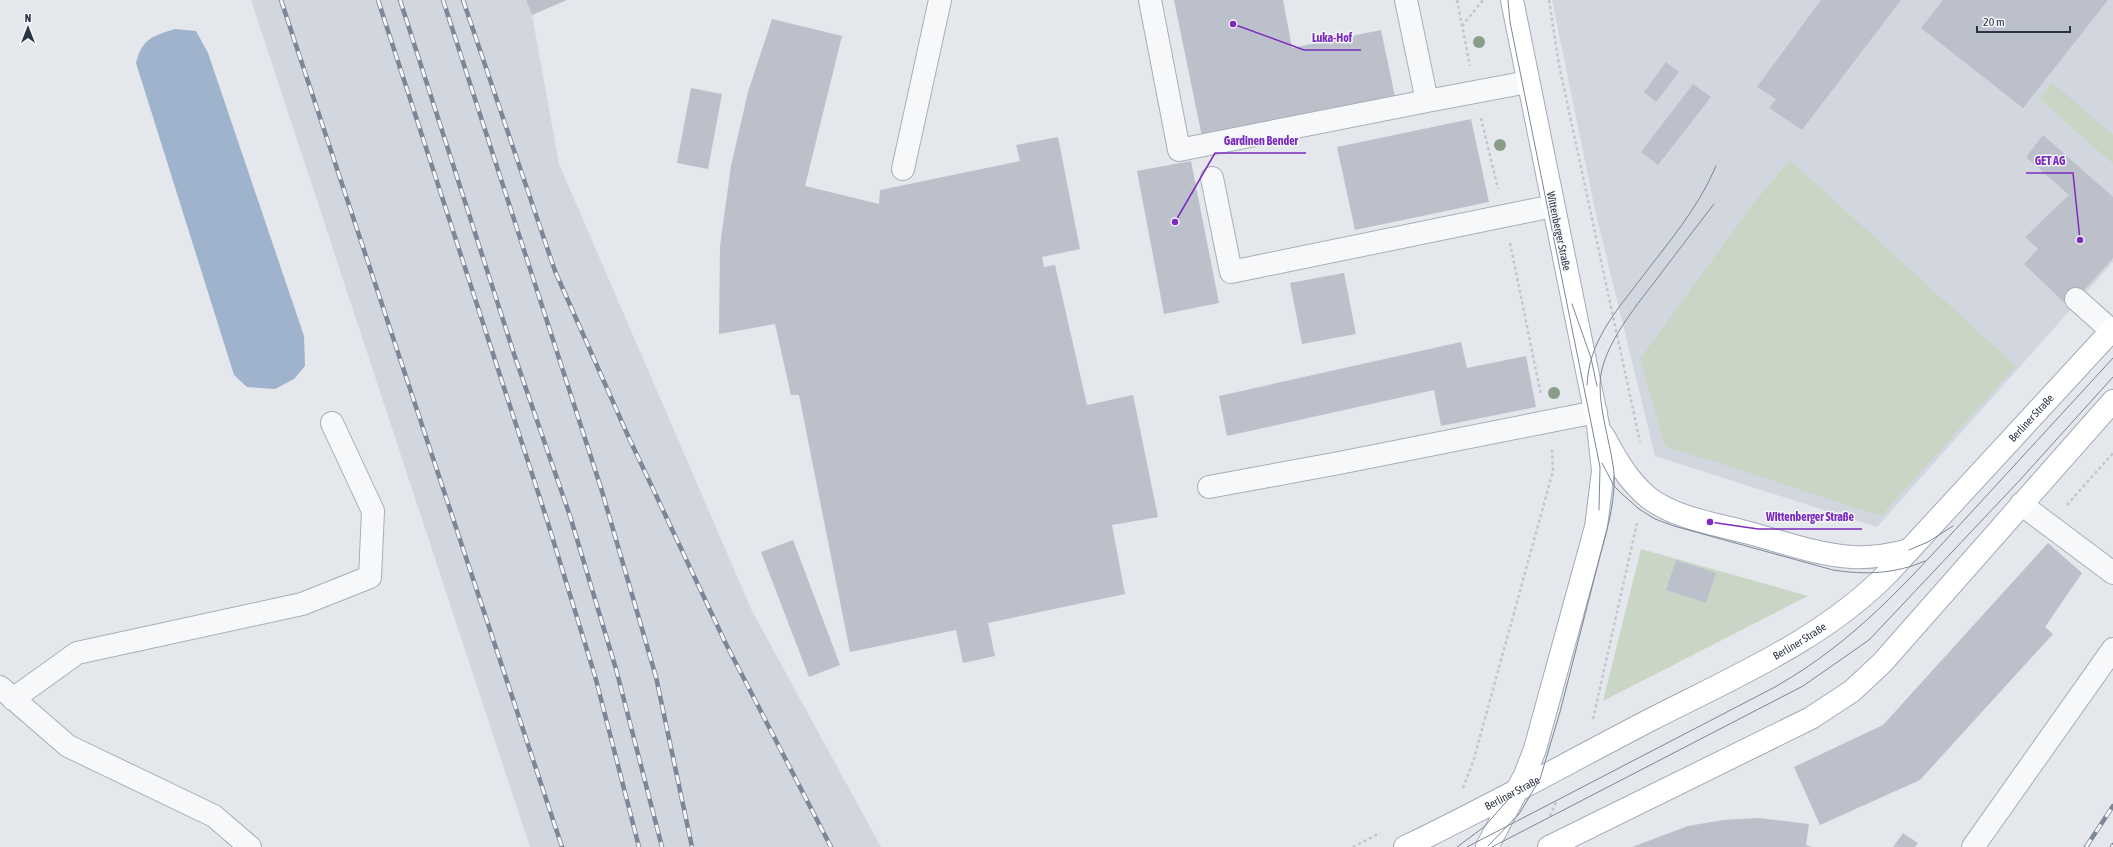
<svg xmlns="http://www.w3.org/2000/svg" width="2113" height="847" viewBox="0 0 2113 847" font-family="'Asap Condensed',sans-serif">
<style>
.built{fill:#d2d6de}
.green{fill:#c9d6c5}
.water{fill:#9fb4cc}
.building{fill:#bbc0ca}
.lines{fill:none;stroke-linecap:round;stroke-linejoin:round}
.minor-casing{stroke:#a9aeb7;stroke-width:24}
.major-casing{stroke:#a3abb8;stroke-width:24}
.path{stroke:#c2c5cb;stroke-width:2.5;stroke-dasharray:3 3;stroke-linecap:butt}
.minor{stroke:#f7f8fa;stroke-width:22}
.major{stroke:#fff;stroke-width:22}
.tram{stroke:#7d8696;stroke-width:1}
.rail-casing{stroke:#7d8696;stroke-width:4.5}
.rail{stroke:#f4f6f9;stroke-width:3;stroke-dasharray:9;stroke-linecap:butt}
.tree{fill:#899d89}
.labels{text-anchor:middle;stroke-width:3;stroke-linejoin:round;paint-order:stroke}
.street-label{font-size:11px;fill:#2b3445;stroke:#f4f6f9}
.leader{fill:none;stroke:#7b2cbf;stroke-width:1.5}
.callout-dot{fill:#7b2cbf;stroke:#f4f6f9;stroke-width:1.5}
.callout-label{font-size:12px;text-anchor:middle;font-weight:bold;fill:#7b2cbf;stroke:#f4f6f9;stroke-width:3;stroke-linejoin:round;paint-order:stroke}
</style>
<rect width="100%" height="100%" fill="#e4e7ec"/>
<path class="built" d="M251,0H526L532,15L559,164L752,611L881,847H530Z
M1552,0H2113V262L1877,527L1655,456L1595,210Z"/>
<path class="green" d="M2052,82L2113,135V164L2040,99Z
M1790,160L2016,366L1881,516L1665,446L1640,359L1753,204Z
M1641,549L1808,596L1603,701Z"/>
<path class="water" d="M175,29L196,31L208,53L304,336L305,366L294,379L275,389L247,387L234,375L136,63C142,39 152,36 175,29Z"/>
<path class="building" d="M526,0H567L532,15Z
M1174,0H1283L1292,48L1381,30L1395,97L1202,137Z
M1821,0H1901L1802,130L1769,108L1776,99L1757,87Z
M1943,0H2108L2023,108L1921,28Z
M772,19L842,36L805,186L879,204L880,190L1020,161L1016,145L1058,137L1080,249L1042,257L1044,267L1055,265L1087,405L1133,395L1158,517L1112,525L1125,594L988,623L995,656L963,663L956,630L850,652L799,395H791L775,324L719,334L720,246L731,166L748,92Z
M1666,62L1679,72L1656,102L1644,92Z
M1693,84L1711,97L1658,165L1641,152Z
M691,88L722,94L708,169L677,163Z
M1471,119L1489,202L1355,230L1337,147Z
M2043,135L2113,197V258L2069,307L2024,264L2038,249L2025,237L2069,195L2026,157Z
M1191,161L1219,303L1164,314L1137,171Z
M1344,273L1356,334L1302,344L1290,283Z
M1461,342L1467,368L1526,356L1536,407L1441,426L1434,390L1227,436L1219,396Z
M793,540L840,665L809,677L761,552Z
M2048,543L2082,573L2045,627L2053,634L1920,780L1820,825L1794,767L1883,725Z
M1676,560L1716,573L1706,603L1666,590Z
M1759,818L1809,824L1806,845L1812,847H1632L1688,826L1723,820Z
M1903,833L1918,843L1915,847H1893Z"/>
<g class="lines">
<g class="minor-casing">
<path id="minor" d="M1150,0L1179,150L1427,101
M1406,0L1427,101L1528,82
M903,169L940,0
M1212,178L1231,272L1553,206
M2076,299L2112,331
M1209,487L1339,463L1596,412
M2021,504L2113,573
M0,687L68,746L214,816L250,847
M13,699L77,653L302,604L370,577L373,511L332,423
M1973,847L2113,649"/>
</g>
<g class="major-casing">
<g id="major">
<path d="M1603,435C1616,459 1628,481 1649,498C1677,519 1717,524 1749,533C1783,542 1818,555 1852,557C1872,558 1891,555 1909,550"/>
<path id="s1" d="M1405,847C1489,807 1569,762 1652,719C1734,677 1824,639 1889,572L2113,329"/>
<path d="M1487,847L1525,775L1535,749L1596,527L1603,471L1598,425L1512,0"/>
<path d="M1549,847L1811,718L1852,691L1882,663L2113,401"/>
</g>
</g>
<path class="path" d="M1457,0L1470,66
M1549,0L1559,65L1640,442
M1462,26L1483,0
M1481,118L1498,189
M1510,243L1541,395
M2067,505L2113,453
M1593,719L1637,523
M1463,788L1473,762L1553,471L1552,449
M1550,816L1557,800
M1353,847L1380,833"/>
<use href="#minor" class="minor"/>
<use href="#major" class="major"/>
<path class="tram" d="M1508,0L1510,22L1600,467L1599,510
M1572,304L1591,358L1597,386
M1587,385C1589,342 1614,314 1639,281C1667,244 1698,209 1716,166
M1602,463L1614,486L1621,493L1639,509L1655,519L1674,526L1833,570C1865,575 1895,574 1925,561
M1909,550L1928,542L1953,526
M1488,846L1519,814L1540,779L1560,712L1610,517C1613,500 1616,482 1613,465C1609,439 1600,412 1600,385C1600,346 1640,302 1662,272C1679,250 1696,227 1714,204
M1457,847L1484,827L1514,793
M1467,847L1775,687C1854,642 1905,584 1966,518C2015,465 2064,411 2113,358
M1492,847L1803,686L1869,640L2019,481L2113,377"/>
<g class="rail-casing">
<path id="rail" d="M281,0L562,847
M378,0L547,520L595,676L639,847
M400,0L514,354L570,516L616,669L662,847
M443,0L601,488L656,677L692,847
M463,0L555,271L629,438L726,644L831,847
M2086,847L2113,806
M2112,847L2113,845"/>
</g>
<use href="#rail" class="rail"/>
</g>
<g class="tree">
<circle cx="1479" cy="42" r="6"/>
<circle cx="1500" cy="145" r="6"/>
<circle cx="1554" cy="393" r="6"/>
</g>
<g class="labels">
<g class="street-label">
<text transform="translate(1559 231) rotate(78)" y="4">Wittenberger Straße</text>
<text dy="4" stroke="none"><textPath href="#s1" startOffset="768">Berliner Straße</textPath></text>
<text dy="4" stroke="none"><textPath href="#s1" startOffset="445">Berliner Straße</textPath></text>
<text dy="4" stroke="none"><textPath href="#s1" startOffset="120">Berliner Straße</textPath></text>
</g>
</g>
<path class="leader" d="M1233 24L1304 50H1361M1175 222L1215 153H1306M2080 240L2073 173H2026M1710 522L1758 529H1862"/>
<g class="callout-dot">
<circle cx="1233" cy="24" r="4"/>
<circle cx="1175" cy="222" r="4"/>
<circle cx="2080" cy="240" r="4"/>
<circle cx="1710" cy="522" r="4"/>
</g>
<g class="callout-label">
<text x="1332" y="42">Luka-Hof</text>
<text x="1261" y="145">Gardinen Bender</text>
<text x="2050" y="165">GET AG</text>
<text x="1810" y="521">Wittenberger Straße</text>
</g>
<g transform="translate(28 28)" stroke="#f4f6f9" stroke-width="3" paint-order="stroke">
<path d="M0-3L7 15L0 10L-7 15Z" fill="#2b3445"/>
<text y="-6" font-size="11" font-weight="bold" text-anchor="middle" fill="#2b3445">N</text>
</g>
<path d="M1977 26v6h93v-6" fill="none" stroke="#2b3445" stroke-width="2"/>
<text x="1983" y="26" font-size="12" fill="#2b3445" stroke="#f4f6f9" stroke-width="3" paint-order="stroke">20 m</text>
</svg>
